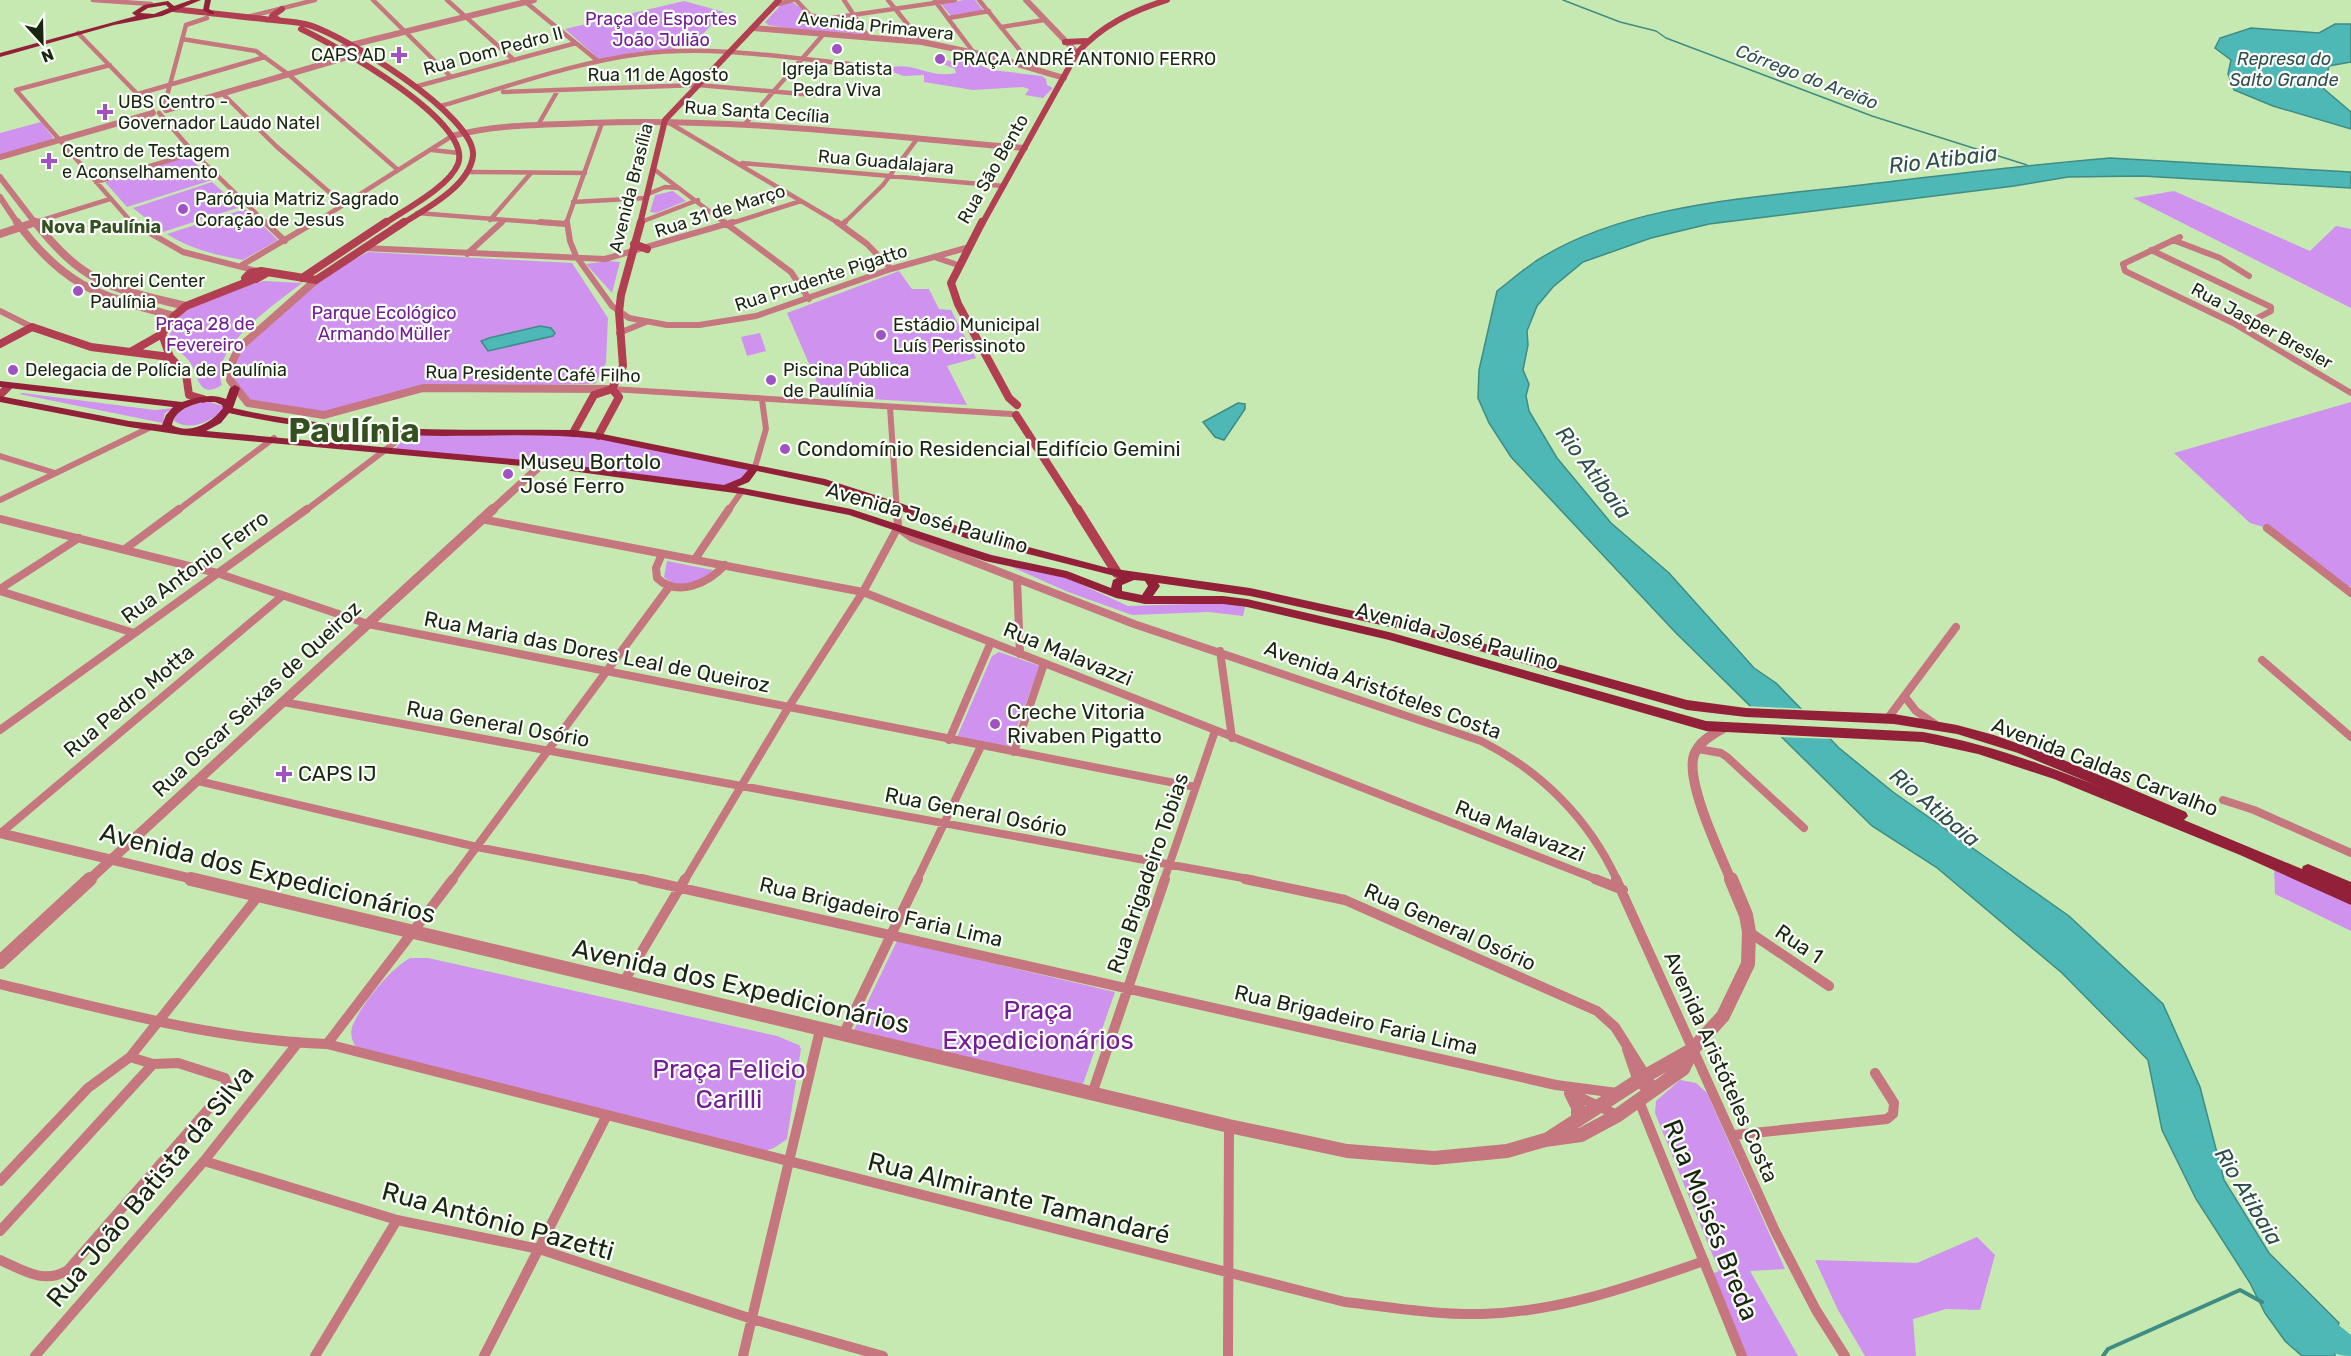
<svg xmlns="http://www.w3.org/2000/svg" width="2351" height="1356" viewBox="0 0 2351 1356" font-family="Rubik,sans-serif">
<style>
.green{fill:#d092ef}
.water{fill:#4eb8b6;stroke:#3e8c84;stroke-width:1.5}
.pier{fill:#c6e9b2}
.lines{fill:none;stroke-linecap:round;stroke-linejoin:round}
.stream-far1{stroke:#3e8c84;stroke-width:1.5}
.stream{stroke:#3e8c84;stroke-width:4}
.river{fill:#4eb8b6;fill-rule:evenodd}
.minor-far3{stroke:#c5767e;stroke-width:4.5}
.minor-far2{stroke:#c5767e;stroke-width:6}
.minor-far1{stroke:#c5767e;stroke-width:8}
.minor{stroke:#c5767e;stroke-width:10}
.tertiary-far3{stroke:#c5767e;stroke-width:6}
.tertiary-far2{stroke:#c5767e;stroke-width:8}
.tertiary-far1{stroke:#c5767e;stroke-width:10}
.tertiary{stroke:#c5767e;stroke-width:14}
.secondary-far2{stroke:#b23e52;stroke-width:6}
.secondary-far1{stroke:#b23e52;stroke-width:8}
.secondary{stroke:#b23e52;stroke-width:10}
.primary{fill:#932039;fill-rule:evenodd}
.poi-dot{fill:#9f52c3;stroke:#fbfef9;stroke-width:2}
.labels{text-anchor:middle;stroke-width:4.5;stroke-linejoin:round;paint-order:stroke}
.far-park-label{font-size:18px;fill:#741b97;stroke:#fbfef9}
.far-street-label{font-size:18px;fill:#182510;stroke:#fbfef9}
.far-poi-label{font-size:18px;fill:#182510;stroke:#fbfef9;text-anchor:start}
.far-water-label{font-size:18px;font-style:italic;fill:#2e4e4d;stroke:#fbfef9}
.far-neighbourhood-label{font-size:18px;font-weight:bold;fill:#345020;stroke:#fbfef9}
.poi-label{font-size:21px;fill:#182510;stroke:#fbfef9;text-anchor:start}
.street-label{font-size:21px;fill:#182510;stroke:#fbfef9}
.water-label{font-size:22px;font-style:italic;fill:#2e4e4d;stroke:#fbfef9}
.near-street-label{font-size:26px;fill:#182510;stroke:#fbfef9}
.near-park-label{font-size:26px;fill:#741b97;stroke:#fbfef9}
.town-label{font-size:33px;font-weight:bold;fill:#345020;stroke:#fbfef9}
</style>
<rect width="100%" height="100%" fill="#c6e9b2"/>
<path class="green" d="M964,0H975L984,11L951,16L941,4Z
M684,1L724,12L697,40L678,44L673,51H643L600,60L565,29Z
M788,3H794C819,23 821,21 853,18L863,34L792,29L768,25L765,22L781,5Z
M934,60L971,62L992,70L1042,76L1046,79L1047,85L1053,88L1043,98L1025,95L1029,89L1023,87L973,90L924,82V75L904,76L884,69C913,59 927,79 956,73L955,69Z
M41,122L53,137L52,139L0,156V133Z
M189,156L212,180L127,207L105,182Z
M212,182L240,207L163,232L133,208Z
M673,191L686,201L656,213L650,212L655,195Z
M2174,191L2310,251L2336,226L2351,229V308L2133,198Z
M245,209L278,240L243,260C216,255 190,249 167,234Z
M368,252L572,263L608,318L606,363L595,384L435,387L338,412L261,407L241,393L230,370L233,360L316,280Z
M609,261L620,262L612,293L586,264Z
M899,271L912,289H929L939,309L951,310L976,358L947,366L967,405L823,396L787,313Z
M264,281L302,283C277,303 208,348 222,385C198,400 199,376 190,362C185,355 175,349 169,341C170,336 171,327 174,323C187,301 240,286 264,281Z
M760,333L766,351L747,356L741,337Z
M23,393L155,410L174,408L165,413L163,423L19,394Z
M210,402L223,406L224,409C212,421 191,432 174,421L176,413L194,403Z
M2351,402V586L2345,588L2267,528L2250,523L2174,453Z
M413,431L573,433L755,467L749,475L724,488L393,450Z
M974,550L1052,571L1128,606L1224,603L1245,607L1243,616L1209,612L1132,615L1068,592Z
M667,561L713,570C702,583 677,591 664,577Z
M999,652L1040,666L1009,748L957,737L992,656Z
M2274,863L2351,900V931L2275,894Z
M897,941L1115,992L1082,1087L854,1030Z
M410,958H428L777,1036L799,1045L801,1049L787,1139L774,1148L765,1151L373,1053L355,1046C352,1040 350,1034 352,1027C360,1006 390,969 410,958Z
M1680,1080L1696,1083L1707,1093L1785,1269L1750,1271L1798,1356H1742L1709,1275L1719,1271L1655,1113L1656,1101Z
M1977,1237L1995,1255L1980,1310L1946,1309L1913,1319L1916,1356H1865L1838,1310L1815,1260L1917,1263Z"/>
<path class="water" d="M2335,24H2351V62L2329,66L2324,89L2351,112V129L2273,106L2234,90L2228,74L2231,60L2215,48L2220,38L2251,28L2319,33Z
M2110,158L2351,172V188L2142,176L2068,177L2014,186L1709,224L1651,238L1583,262L1553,287L1537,306L1527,331L1528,345L1523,370L1529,384L1526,396L1529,411L1557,458L1611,523L1669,573L1754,668L1776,683L1839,748L1893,792L2069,916L2163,1004L2200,1087L2224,1180L2269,1253L2339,1323L2334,1340L2335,1356H2302L2285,1341L2265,1313L2250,1283L2196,1199L2162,1130L2148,1060L2062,973L1936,867L1872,826L1675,632L1511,457L1489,423L1478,398L1479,370L1497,291C1510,281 1523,270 1536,261C1624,204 1751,198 1852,186C1938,176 2024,165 2110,158Z
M540,326L551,328L555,333L553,336L488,351L481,341L489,338Z
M1238,403L1245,404V409L1224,440L1215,437L1203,422Z"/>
<path class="pier" d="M1746,706L1807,709L1834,739L1777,737Z"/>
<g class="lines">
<path class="stream-far1" d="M1563,0L1620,22L1656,31L1666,38L1872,116L2027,165"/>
<path class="stream" d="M2103,1356L2108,1349L2240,1290L2262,1302"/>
<path class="river" d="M2317,1311L2326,1315L2351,1335V1356C2330,1356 2312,1344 2304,1324L2308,1315Z"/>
<path class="minor-far3" d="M93,0L151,4
M373,0L451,77
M447,0L514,60
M523,0L598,61
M796,0L810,15L825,19L955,0
M844,0L869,38
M888,0L922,42
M979,0L1035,69
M935,1L974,53
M774,5L793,0
M247,17L315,0
M949,18L989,11
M1002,27L1044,20
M78,33L152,109
M182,39L256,51L288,74L398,170
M110,65L16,90L133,224
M418,86L576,43
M503,92L698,85L825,96
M222,93L276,146L343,204
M138,94L265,57
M441,106C507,87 572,63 640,54C710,45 781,57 850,64
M164,107L186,25L207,18
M159,113L194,153L267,224
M666,121L840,224
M745,124L822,36
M538,125L558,90
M432,150L459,153
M742,163L1003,186
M655,170L726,224
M466,172L585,173
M96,182L194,153
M648,194L665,187L679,188
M573,202L647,198
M417,213L560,224
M490,220L531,173
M36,222L110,199
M641,222L698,200
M313,224L452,136
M500,224L504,220
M566,224L602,123
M729,224L801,201
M843,224L883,185L917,139"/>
<path class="minor-far2" d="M131,222L183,252L257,271
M265,222L285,241
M540,222L566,224
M567,222L570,241L576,256L612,306L629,318L667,325H699L756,316L891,269L966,248
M724,222L791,272L809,299
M837,222L867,244L891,269
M842,225L845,222
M2180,237L2123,264L2125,271L2233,323L2351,393
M2173,240L2220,258L2249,276
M364,248L605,259L733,222
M2151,250L2271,307V311L2240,327
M467,254L502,222
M937,258L958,265
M242,265L315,222
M0,311L32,327
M619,333L646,322
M612,389L1011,414
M890,407L897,511
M0,456L55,473
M755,467L766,429L762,400
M0,500L151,427
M177,511L274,438
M305,511L410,431
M728,511L742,491"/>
<path class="minor-far1" d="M0,519L217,573L368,624L1195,787
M481,519L863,592L1598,880
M2267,528L2351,593
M901,530L912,538L1134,624L1481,741C1541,771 1589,819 1617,880
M125,549L179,509
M662,554L656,568L657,578C678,598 708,583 725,565
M695,559L729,509
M1017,580L1020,654
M0,589L79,538
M0,591L134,633
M1220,651L1232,738
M2262,660L2351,737
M1905,697L1916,711L1935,724
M283,702L1254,880
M1888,718L1956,627
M0,730L307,509
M949,740L991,642
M1698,749L1721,753L1727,757L1804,828
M1014,752L1044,664
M198,781L477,847L649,880
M2223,800L2254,810L2351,853
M1,833L281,597
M452,880L669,587
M685,880L788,708L863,592L898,527L897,509
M917,880L981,746
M1164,880L1215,731"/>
<path class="minor" d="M641,879L1556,1085L1617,1093
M1245,879L1345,900L1597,1011L1615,1027L1654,1089
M1595,879L1623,890
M1616,879L1775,1231L1816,1310L1845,1356
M1749,932L1829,986
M623,983L685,879
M0,984C109,1010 215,1040 327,1044L1345,1302C1390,1307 1436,1315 1482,1314C1559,1312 1632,1286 1704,1261
M843,1035L918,879
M327,1044L453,879
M1627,1049L1638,1081L1650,1092
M1092,1094L1165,879
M1573,1094L1617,1115
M1639,1101L1742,1356
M1734,1135L1887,1119L1893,1114L1894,1103L1875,1073
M204,1161L397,1220L539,1249L752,1319L883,1356
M0,1181L88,1088L130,1057L259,895
M0,1231L153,1064
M0,1260C23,1270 44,1285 68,1270L224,1091L227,1084L225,1078L178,1063L153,1064L130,1057
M35,1356L204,1161L297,1044
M315,1356L397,1220
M484,1356L606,1117
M743,1356L820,1030
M1228,1356L1229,1126"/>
<path class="tertiary-far3" d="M1026,0L1077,53
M753,28L922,42L994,57L1064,78
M341,51L343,47L534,0
M166,110L361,53
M452,136C497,124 541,125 588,123C734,117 879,136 1025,148
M0,157L153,113
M0,177L36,224
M0,197L18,224
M31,224L36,222"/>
<path class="tertiary-far2" d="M17,222C65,288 99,295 174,316
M35,222C85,285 111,288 186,306
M0,234L36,222
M316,280L239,348L233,360L230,380L248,403L324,415L423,388L612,389
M491,511L541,465"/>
<path class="tertiary-far1" d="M1725,727C1713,734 1699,741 1694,755C1685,781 1720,854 1731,880
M0,833L197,880
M89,880L493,509"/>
<path class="tertiary" d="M191,879L1229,1126L1347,1151L1434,1158L1507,1151L1545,1140L1581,1135L1618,1115L1683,1069L1693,1049L1723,1016L1748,964L1749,932L1746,915L1731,879
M0,962L90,879
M1571,1093L1578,1107V1118
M1548,1139L1647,1075L1693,1049"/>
<path class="secondary-far2" d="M173,9C203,12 234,16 264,19C277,21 292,21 305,24C340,32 477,116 473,156C469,187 425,209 402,224
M279,20L272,16L282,9
M301,29C333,44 474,121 458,164C449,187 404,210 384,224
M1065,42L1086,41
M640,224L665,120L779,0
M982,224L1077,53C1102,25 1132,11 1167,0"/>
<path class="secondary-far1" d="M982,222L951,283L958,304L1009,398L1017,405
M634,244L647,249
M261,271L265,274L256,279L245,278L250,273Z
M261,271L316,280L404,222
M302,278L386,222
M162,334L170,357L186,374L189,395L203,399
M0,344L32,327L91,347L170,357
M132,351L162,334L174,316L186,306L252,280
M0,395L8,387
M1016,415L1078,511
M573,433L594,395L612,389L623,366L619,312L621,295L641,222
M598,436L619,397L612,389"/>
<path class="secondary" d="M1077,509L1117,573"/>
<path class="primary" d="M191,0H201L162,16L114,25L0,57V53L136,16L132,13L144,5L168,1L174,6ZM166,5L169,8L154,14L140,13L148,8Z
M205,0H211L209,9L214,12V14H210L203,10Z
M0,381L182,402C197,397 212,393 226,399L230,388L235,385L240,388L233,408C345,434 459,429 573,430L598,433L825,479L903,504L972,532L1108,568L1250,588L1413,624L1687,700L1746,708L1894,714L1957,725L1994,735L2059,758L2186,812L2188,816L2184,820L2302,869L2303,866L2308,864L2351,882V905L2240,855L2054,779L1978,754L1923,742L1706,731L1389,640L1247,607L1223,604H1145L1116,598L1065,578L985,561L849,515L742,494L556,469L182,435L129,427L0,402V396L129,421L162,425L166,415L173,407L0,387ZM203,402H215L222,405L223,408C212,423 190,435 172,425C175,410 190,405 203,402ZM229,413C300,429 370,435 443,436C494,436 547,433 598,439L748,470L741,478L724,485L556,463L206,431L221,423ZM757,471L823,485L895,508L965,538L1119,577L1113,580L1111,588L1067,571L991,555L851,509L737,487L749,482ZM1134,580L1145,581L1148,586L1142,595L1122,591V585ZM1158,583L1250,596L1413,632L1687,710L1746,717L1894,724L1957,734L2018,753L2110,791C2049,766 1988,744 1923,732L1706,721L1389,632L1247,599L1223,596H1153L1160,586Z"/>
</g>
<g class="poi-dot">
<circle cx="837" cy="49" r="6"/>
<path d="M396 46h6v6h6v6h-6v6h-6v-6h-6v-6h6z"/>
<circle cx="940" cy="59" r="6"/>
<path d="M102 103h6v6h6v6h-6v6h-6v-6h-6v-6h6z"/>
<path d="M46 152h6v6h6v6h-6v6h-6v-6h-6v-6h6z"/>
<circle cx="183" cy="209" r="6"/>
<circle cx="78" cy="291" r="6"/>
<circle cx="881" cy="335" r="6"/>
<circle cx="13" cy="370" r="6"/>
<circle cx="771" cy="380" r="6"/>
<circle cx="785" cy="449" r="6"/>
<circle cx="508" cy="474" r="6"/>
<circle cx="995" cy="724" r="6"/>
<path d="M281 765h6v6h6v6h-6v6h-6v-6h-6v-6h6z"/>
</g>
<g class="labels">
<g class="far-park-label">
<text x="661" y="25">Praça de Esportes<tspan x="661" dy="21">João Julião</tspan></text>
<text x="384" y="319">Parque Ecológico<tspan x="384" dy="21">Armando Müller</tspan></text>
<text x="205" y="330">Praça 28 de<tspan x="205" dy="21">Fevereiro</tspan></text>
</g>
<g class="far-street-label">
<text transform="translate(876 26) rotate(6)" y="6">Avenida Primavera</text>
<text transform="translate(493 51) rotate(-15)" y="6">Rua Dom Pedro II</text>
<text x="658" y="81">Rua 11 de Agosto</text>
<text transform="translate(757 112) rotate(4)" y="6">Rua Santa Cecília</text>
<text transform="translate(886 162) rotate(5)" y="6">Rua Guadalajara</text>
<text transform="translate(993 169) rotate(-60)" y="6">Rua São Bento</text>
<text transform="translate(631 188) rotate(-76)" y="6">Avenida Brasília</text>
<text transform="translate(720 211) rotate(-18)" y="6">Rua 31 de Março</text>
<text transform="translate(821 278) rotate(-18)" y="6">Rua Prudente Pigatto</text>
<text transform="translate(2262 326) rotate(29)" y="6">Rua Jasper Bresler</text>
<text transform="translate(533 374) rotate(1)" y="6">Rua Presidente Café Filho</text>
</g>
<g class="far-poi-label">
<text x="386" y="61" text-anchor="end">CAPS AD</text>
<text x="952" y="65">PRAÇA ANDRÉ ANTONIO FERRO</text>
<text x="837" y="75" text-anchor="middle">Igreja Batista<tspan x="837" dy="21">Pedra Viva</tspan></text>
<text x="118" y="108">UBS Centro -<tspan x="118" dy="21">Governador Laudo Natel</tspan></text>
<text x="62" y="157">Centro de Testagem<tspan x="62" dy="21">e Aconselhamento</tspan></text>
<text x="195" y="205">Paróquia Matriz Sagrado<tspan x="195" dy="21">Coração de Jesus</tspan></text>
<text x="90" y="287">Johrei Center<tspan x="90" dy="21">Paulínia</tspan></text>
<text x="893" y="331">Estádio Municipal<tspan x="893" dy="21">Luís Perissinoto</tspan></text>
<text x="25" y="376">Delegacia de Polícia de Paulínia</text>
<text x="783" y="376">Piscina Pública<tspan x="783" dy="21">de Paulínia</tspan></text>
</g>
<g class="far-water-label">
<text x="2284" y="65">Represa do<tspan x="2284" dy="21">Salto Grande</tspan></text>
<text transform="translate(1807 77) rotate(21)" y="6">Córrego do Areião</text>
</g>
<g class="far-neighbourhood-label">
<text x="101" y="233">Nova Paulínia</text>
</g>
<g class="poi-label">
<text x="797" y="456">Condomínio Residencial Edifício Gemini</text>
<text x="520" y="469">Museu Bortolo<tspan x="520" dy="24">José Ferro</tspan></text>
<text x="1007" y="719">Creche Vitoria<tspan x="1007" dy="24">Rivaben Pigatto</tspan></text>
<text x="298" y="781">CAPS IJ</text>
</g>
<g class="street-label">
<text transform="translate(927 518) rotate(16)" y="7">Avenida José Paulino</text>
<text transform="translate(195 567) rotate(-36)" y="7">Rua Antonio Ferro</text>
<text transform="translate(1457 636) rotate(15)" y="7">Avenida José Paulino</text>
<text transform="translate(597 652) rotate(11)" y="7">Rua Maria das Dores Leal de Queiroz</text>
<text transform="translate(1068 654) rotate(22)" y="7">Rua Malavazzi</text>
<text transform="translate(1383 690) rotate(20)" y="7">Avenida Aristóteles Costa</text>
<text transform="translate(257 699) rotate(-43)" y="7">Rua Oscar Seixas de Queiroz</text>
<text transform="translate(129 701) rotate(-40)" y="7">Rua Pedro Motta</text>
<text transform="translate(498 724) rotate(10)" y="7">Rua General Osório</text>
<text transform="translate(2105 767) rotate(21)" y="7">Avenida Caldas Carvalho</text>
<text transform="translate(976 812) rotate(11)" y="7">Rua General Osório</text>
<text transform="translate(1520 831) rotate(21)" y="7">Rua Malavazzi</text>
<text transform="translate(1148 873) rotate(-71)" y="7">Rua Brigadeiro Tobias</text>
<text transform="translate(881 912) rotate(13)" y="7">Rua Brigadeiro Faria Lima</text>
<text transform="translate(1450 927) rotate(24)" y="7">Rua General Osório</text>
<text transform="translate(1799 944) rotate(34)" y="7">Rua 1</text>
<text transform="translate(1356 1020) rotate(13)" y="7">Rua Brigadeiro Faria Lima</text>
<text transform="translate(1721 1067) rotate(66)" y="7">Avenida Aristóteles Costa</text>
</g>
<g class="water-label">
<text transform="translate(1943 159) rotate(-7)" y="8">Rio Atibaia</text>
<text transform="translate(1594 472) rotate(53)" y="8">Rio Atibaia</text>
<text transform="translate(1935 807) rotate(40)" y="8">Rio Atibaia</text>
<text transform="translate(2249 1196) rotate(59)" y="8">Rio Atibaia</text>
</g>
<g class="near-street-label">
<text transform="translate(268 873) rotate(14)" y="9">Avenida dos Expedicionários</text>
<text transform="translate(741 986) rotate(13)" y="9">Avenida dos Expedicionários</text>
<text transform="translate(150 1186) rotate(-50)" y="9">Rua João Batista da Silva</text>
<text transform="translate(1019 1198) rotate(14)" y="9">Rua Almirante Tamandaré</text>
<text transform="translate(1711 1220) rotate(68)" y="9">Rua Moisés Breda</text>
<text transform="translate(498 1221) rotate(15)" y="9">Rua Antônio Pazetti</text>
</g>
<g class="near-park-label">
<text x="1038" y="1019">Praça<tspan x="1038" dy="30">Expedicionários</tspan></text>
<text x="729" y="1078">Praça Felicio<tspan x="729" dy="30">Carilli</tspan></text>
</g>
<g class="town-label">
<text x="354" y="442">Paulínia</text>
</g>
</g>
<g transform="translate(42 42) rotate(158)" stroke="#fbfef9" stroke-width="4.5" paint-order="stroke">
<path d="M0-4.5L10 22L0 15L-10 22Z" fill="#182510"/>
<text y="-9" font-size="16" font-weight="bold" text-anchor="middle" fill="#182510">N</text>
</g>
</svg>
